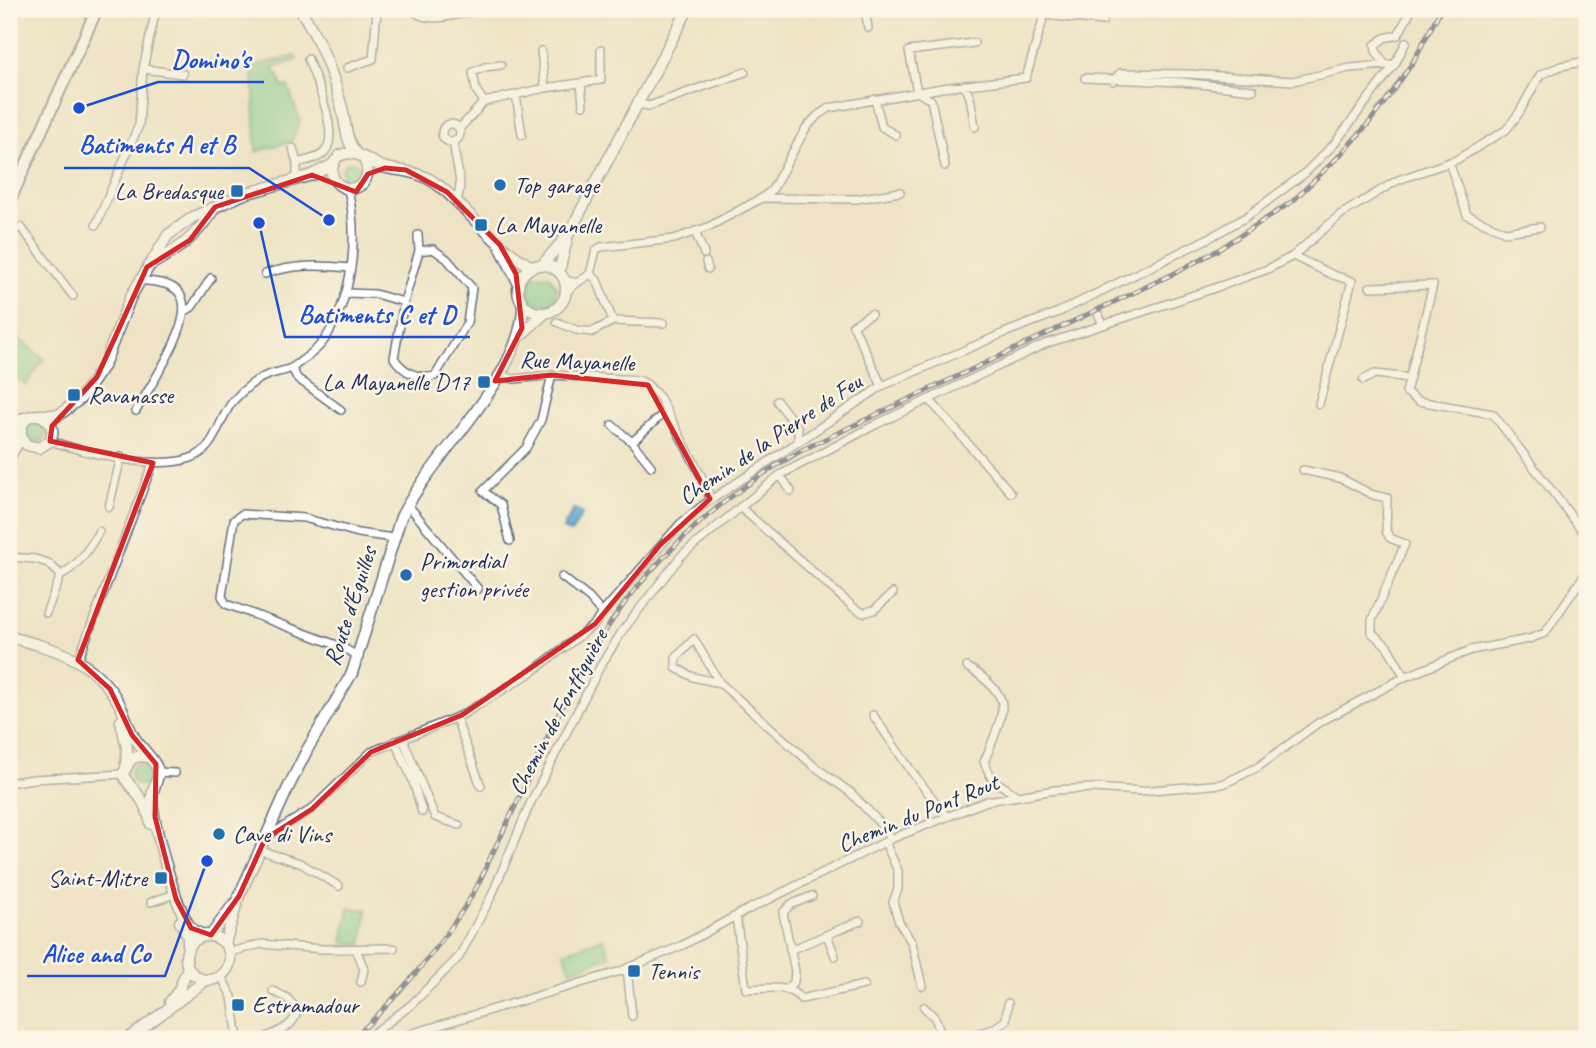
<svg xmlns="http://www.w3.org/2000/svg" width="1596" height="1048" viewBox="0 0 1596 1048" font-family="Caveat,sans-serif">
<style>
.green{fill:#72ca8f;stroke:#467c76;stroke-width:2}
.water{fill:#5aabd5;stroke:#3a6d9a;stroke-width:2}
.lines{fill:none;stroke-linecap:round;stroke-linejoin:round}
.street-casing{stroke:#656e82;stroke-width:10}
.secondary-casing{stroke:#656e82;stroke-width:13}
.primary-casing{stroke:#656e82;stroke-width:14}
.street{stroke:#fff;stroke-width:7}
.secondary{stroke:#fff;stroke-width:10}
.primary{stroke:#fff;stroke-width:10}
.rail-casing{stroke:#1b2f5e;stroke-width:5}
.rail{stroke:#fcf5e5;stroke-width:2.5;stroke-dasharray:8;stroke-linecap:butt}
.marked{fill:none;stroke:#d62828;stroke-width:5;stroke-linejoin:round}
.poi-dot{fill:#1f6fb2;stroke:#fcf5e5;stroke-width:2.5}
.labels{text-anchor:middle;stroke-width:5;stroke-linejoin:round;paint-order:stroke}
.poi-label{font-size:24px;fill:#1b2f5e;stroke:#fcf5e5;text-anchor:start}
.street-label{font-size:24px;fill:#1b2f5e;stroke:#fcf5e5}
.leader{fill:none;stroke:#1d4ed8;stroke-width:2.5}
.callout-dot{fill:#1d4ed8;stroke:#fcf5e5;stroke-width:2.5}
.callout-label{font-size:26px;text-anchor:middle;font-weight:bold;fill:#1d4ed8;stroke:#fcf5e5;stroke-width:5;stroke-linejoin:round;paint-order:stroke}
</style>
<rect width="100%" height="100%" fill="#fcf5e5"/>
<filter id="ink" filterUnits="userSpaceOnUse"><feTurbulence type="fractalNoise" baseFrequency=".0143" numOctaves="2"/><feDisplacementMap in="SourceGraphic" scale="14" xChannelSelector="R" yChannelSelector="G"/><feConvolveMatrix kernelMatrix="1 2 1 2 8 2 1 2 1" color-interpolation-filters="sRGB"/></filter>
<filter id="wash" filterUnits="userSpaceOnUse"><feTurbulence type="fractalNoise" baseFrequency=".00686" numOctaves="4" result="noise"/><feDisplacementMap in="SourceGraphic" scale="28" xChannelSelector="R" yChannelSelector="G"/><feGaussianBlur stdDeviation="1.57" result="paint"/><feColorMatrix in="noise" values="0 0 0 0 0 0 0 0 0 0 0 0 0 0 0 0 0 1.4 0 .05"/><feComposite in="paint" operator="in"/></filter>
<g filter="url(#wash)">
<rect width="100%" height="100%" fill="#eee4c5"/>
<path class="green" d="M296,56L297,60L274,68L276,75H279L282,87L288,86L300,121L292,141L256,152L253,66Z
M342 171a9 9 0 1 1 18 0a9 9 0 1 1-18 0Z
M549,275L558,288L552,303L536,304L526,291L533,276Z
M9,331L44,359L26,385L9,373Z
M27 432a10 10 0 1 1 20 0a10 10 0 1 1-20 0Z
M130 774a11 11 0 1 1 22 0a11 11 0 1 1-22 0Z
M349,908L367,910L362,945L343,942Z
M603,938L610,956L571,971L564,952Z"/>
<path class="water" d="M574,509L582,514L571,533L563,529Z"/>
</g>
<g filter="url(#ink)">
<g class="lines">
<g class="street-casing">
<path id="street" d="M412,9C425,25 456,15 473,11L474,9
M865,9L868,28
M1044,15L1103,21
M541,51L545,88
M1385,65L1376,51L1375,45L1384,38L1398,35L1412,9
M347,68L373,59L377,9
M143,69L183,74
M1085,78L1182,82L1253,90
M1113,81L1120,73L1189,74L1293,81L1350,68L1395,64
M581,83L583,105
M964,85L970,97L975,127
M516,95L522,135
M875,99L882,127L896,135
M484,102L476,90L473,72L485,67L501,65
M637,104L649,106L745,72
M442 133a9 9 0 1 1 18 0a9 9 0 1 1-18 0Z
M459,129L484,102L545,88L601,80V50
M454,141C453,163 466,181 456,202
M293,148L297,163V179
M1449,162L1467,215L1505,232L1540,227
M297,163C306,160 321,159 326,150C339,131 315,79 308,59
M945,166L931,100L917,92L909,51L974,43
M763,198L856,199L900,192
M96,225L139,125L143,69L156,9
M695,231L704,254
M9,232L21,227L73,296
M418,235L419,251L404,302L394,358C403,372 419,380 435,376L467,323L472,288L447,259L433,249L419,251
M1293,256L1333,275L1352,281L1319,404
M706,262L708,269
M265,274C293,264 321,265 351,268
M590,274L597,280L613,321
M564,280L577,283L566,292
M577,283L590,274L596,250L601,247L674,239L708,227L762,198L772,190L806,128L817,116L829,108L942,88L1026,78L1046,9
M1370,287L1433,285L1406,392L1418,401L1493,414L1587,537
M347,293L375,294L404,302
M184,312L192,307L211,278
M871,314L853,325L882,386
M1098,314L1103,324
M557,322L576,330L592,332L613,321L664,323
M292,368L297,378L341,410
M498,375L514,379L552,375L639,380L648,385L660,398L707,487L710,499
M1363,380L1375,374L1410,378
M929,399L1011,493
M777,401L798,428V442
M136,411C149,387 193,326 182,298C176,282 154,282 139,280
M612,425L632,442L651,466
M50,441C88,453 154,471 191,458C217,449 218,418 234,400C244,389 254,380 268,375C276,372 287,371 293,367C304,359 318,350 325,339C353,296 359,239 348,189
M632,442L666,411
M1303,470L1340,478L1373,495L1387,498L1386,531L1390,538L1405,544L1372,620V633L1387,646L1405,677
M780,475L791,491
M407,504L478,589
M109,507L121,457
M740,507L853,607L863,613L874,610L893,593
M510,541L501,505L483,491L526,448L541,420L552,375
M9,557L35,559L48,563L61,575C79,565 89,549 99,531
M562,577L589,598L602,613
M46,613L61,575
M359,657L342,647L226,604L222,596L234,520L242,514L304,518L358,533L393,538
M78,660L153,463
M967,667C980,674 1004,692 1002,708C1001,724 990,747 984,762L992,779L1016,795
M720,683L694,639L676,658V668L693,677L720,683L814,766L851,793L878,821L891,839
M873,715L912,772L947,817
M456,718L481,786
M403,739L435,817L459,825
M395,741L413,781L422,812
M158,772L175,773
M9,783L33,779L123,774
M265,838L312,809L371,752L462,715L532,672L595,624L602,613L680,524L702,506L882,386L1004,333L1059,312L1211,237L1246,217L1304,174L1334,144L1395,64L1406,42
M885,842L898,871V889L893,902L899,922L912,943L922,986
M259,850L300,863L339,886
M151,902L169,896
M736,916L746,989C765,989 788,983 801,999L864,985
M827,935L835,956
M356,949L364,969L361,982
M790,950L860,921
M230,952L261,944L323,949L394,948
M627,968L632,1016
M221,976L232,997L238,1039
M787,988L794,982L795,971L783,913L790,905L812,896
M924,1007L935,1018L943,1039
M263,1039C278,1031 296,1027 297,1009L287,998L273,991
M366,1039L411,1005L459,957L491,897L530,804L601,665L623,630L681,556L780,475L877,424L1045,344L1209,290L1268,269L1293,256L1340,215L1398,180L1456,160L1506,130L1519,113L1540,75L1561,66L1587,61
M393,1039L621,971L683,945L741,913L891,839L987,801L1055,790L1093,788L1140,791L1223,784L1258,767L1318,723L1405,677L1471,650L1529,639L1545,633L1587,571
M959,1039L993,1029L1006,1020L1008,1003
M1425,1039L1431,1032H1442L1473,1039"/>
</g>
<g class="secondary-casing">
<path id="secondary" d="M300,9C318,37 331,68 340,101C346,118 344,139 356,153
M339,156C355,147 368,162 383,167C397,171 411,170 425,177C438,183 449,194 459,204C482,227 503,251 532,267
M335,161C328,174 334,185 348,189C365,188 372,175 364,159
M501,248L518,282
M518 289a24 24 0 1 1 48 0a24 24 0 1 1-48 0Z
M542,265L568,235L688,9
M148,266C178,250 195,238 214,209
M559,272L567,239
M520,336L544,314
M26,419C19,428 19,437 27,445L39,448L50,441C55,431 52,421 41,416
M12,421L36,415H59L81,398L104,365L131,296L168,235L193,217L244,194L312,175L332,165
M9,458L21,437
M9,637C56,649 93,658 119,703C125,714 128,727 134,737C140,747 157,762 158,772C159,780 152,788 152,797C151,819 177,914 192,929C196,933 201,934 206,935
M121,721L127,748L126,765
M148,757L140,756L131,759L123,774C126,782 131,786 136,792C143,801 149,813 151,824
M180,922L188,936V947
M211,935L233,905
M186 958a22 22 0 1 1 44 0a22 22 0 1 1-44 0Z
M225,943L239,896L288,788L307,750L352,673L401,517C433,453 523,377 523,305
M170,1002L179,990L188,967
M128,1039L206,980"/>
</g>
<g class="primary-casing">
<path id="primary" d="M9,202L97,9"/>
</g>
<use href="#street" class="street"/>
<use href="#secondary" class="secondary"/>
<use href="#primary" class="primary"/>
<g class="rail-casing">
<path id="rail" d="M353,1039C400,995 441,947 474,892C483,876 489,859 497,844C538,762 571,673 627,600C675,538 736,487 804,449L1175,273L1218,250L1293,201L1339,156L1368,124L1393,91L1413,62L1441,9"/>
</g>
<use href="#rail" class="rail"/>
</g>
</g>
<path d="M0 0H1596V1048H0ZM385,168L406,170L447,192L500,245L516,274L522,328L495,381L552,375L648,385L710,499L660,545L595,624L462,715L371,752L312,809L265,839L239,896L211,935L191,928L176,899L155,817L156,764L132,735L110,689L78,660L153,463L50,441L52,426L97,377L147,267L190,240L215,207L312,175L356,192L368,174Z" fill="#eee4c5" fill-opacity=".55" fill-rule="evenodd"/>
<path class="marked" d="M385,168L406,170L447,192L500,245L516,274L522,328L495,381L552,375L648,385L710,499L660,545L595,624L462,715L371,752L312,809L265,839L239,896L211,935L191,928L176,899L155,817L156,764L132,735L110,689L78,660L153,463L50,441L52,426L97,377L147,267L190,240L215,207L312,175L356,192L368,174Z"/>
<g class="poi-dot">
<circle cx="500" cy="185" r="7"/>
<rect x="230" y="184" width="14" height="14" rx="3.5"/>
<rect x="474" y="218" width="14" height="14" rx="3.5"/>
<rect x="477" y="375" width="14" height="14" rx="3.5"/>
<rect x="67" y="388" width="14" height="14" rx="3.5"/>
<circle cx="406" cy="575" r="7"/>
<circle cx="219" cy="834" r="7"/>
<rect x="154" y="871" width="14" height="14" rx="3.5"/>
<rect x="627" y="964" width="14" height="14" rx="3.5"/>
<rect x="231" y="998" width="14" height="14" rx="3.5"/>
</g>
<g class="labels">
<g class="poi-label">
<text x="514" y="193">Top garage</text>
<text x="223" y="199" text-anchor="end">La Bredasque</text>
<text x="495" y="233">La Mayanelle</text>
<text x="470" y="390" text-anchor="end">La Mayanelle D17</text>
<text x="88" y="403">Ravanasse</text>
<text x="420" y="569">Primordial<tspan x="420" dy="28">gestion privée</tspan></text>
<text x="233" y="842">Cave di Vins</text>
<text x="147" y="886" text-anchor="end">Saint-Mitre</text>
<text x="648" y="979">Tennis</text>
<text x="252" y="1013">Estramadour</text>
</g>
<g class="street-label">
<text transform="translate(577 361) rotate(2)" y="8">Rue Mayanelle</text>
<text transform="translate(770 439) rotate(-34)" y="8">Chemin de la Pierre de Feu</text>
<text transform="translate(350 606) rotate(-72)" y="8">Route d'Éguilles</text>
<text transform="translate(558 712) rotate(-62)" y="8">Chemin de Fontfiguière</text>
<text transform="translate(918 813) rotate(-22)" y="8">Chemin du Pont Rout</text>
</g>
</g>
<path class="leader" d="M79 108L158 82H264M329 220L249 168H64M259 223L285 337H470M207 861L165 976H27"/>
<g class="callout-dot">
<circle cx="79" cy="108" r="7"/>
<circle cx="329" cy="220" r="7"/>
<circle cx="259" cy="223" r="7"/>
<circle cx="207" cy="861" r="7"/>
</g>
<g class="callout-label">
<text x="211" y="68">Domino's</text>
<text x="157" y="153">Batiments A et B</text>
<text x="377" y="323">Batiments C et D</text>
<text x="96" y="962">Alice and Co</text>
</g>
<rect width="1596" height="1048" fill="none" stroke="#fcf5e5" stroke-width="35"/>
</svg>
